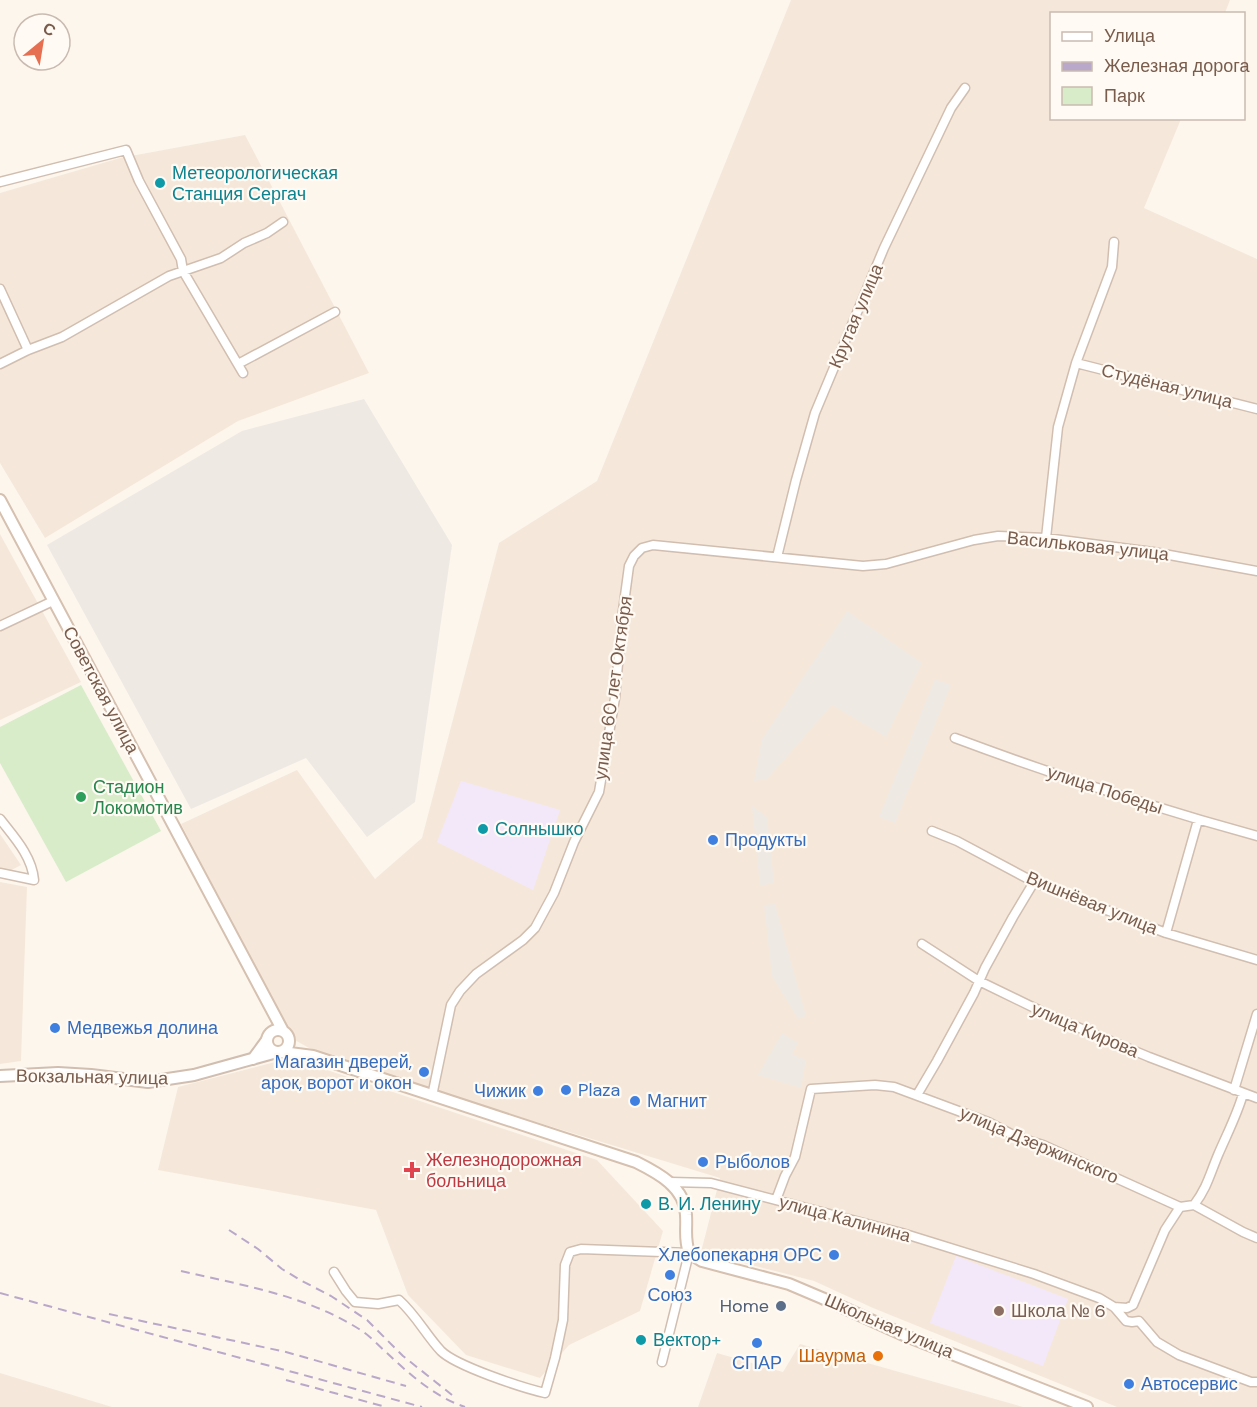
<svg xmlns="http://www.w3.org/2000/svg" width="1257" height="1407" viewBox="0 0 1257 1407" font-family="'DM Sans',sans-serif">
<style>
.residential{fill:#f5e8da}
.industrial{fill:#efe9e4}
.education{fill:#f3e8fa}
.green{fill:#d8ecc9}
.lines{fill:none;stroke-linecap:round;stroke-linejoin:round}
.minor-casing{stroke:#d1beb0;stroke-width:11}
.tertiary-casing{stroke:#d1beb0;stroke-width:14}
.secondary-casing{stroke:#d6c0b0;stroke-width:14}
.minor{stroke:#fff;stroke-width:8}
.tertiary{stroke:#fff;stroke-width:10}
.secondary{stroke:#fff;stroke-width:10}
.rail{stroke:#b9a8c9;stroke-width:2;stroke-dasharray:9 6;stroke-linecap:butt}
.culture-dot{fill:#0f9aa8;stroke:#fffaf3;stroke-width:2}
.leisure-dot{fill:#2e9e5b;stroke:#fffaf3;stroke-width:2}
.shop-dot{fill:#3f7fe0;stroke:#fffaf3;stroke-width:2}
.health-dot{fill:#e0444e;stroke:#fffaf3;stroke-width:2}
.service-dot{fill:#5c6f8a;stroke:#fffaf3;stroke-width:2}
.education-dot{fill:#8d6e63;stroke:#fffaf3;stroke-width:2}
.food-dot{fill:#e8710a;stroke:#fffaf3;stroke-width:2}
.labels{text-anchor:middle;stroke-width:4.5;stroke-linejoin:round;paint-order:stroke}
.culture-label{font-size:18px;fill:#0d838f;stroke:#fffaf3;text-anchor:start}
.street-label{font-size:18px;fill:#7a5c4d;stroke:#fffaf3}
.leisure-label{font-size:18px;fill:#27864d;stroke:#fffaf3;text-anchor:start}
.shop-label{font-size:18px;fill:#366cbe;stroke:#fffaf3;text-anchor:start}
.health-label{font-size:18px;fill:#be3a42;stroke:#fffaf3;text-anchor:start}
.service-label{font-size:18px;fill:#4e5e75;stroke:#fffaf3;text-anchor:end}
.education-label{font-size:18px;fill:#785e54;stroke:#fffaf3;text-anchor:start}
.food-label{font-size:18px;fill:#c56008;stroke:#fffaf3;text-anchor:end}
</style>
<rect width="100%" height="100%" fill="#fdf6ec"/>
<path class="residential" d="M791,0H1230L1225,13L1052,14V118L1181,119L1144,208L1257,259V1407H1117L873,1308L814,1281L701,1252L720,1178L437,1092L309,1048L293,1039L181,824L297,770L375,879L422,838L499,543L597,481Z
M245,135L369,373L238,421L45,538L0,463V193L120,158Z
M0,534L81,682L0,720Z
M0,834L21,865L6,873L0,872Z
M0,882L27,887L21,1061L0,1064Z
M283,1060L312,1065L597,1160L663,1231L640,1311L569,1345L540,1378L466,1355L408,1295L376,1210L158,1170L178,1087Z
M800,1344L1023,1407H698L717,1353L783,1372Z
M0,1373L112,1407H0Z"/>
<path class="industrial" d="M364,399L452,545L415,802L367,837L306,758L191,809L47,545L242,431Z
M847,611L922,663L886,737L832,705L767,779L754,781L762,739Z
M935,679L951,685L895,823L879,817Z
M752,806L767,817L774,883L760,886Z
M775,904L806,1016L798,1019L772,976L764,905Z
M782,1033L798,1043L792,1054L806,1060L801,1088L758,1075Z"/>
<path class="education" d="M461,781L560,810L533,890L437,842Z
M956,1256L1068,1299L1043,1366L930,1323Z"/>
<path class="green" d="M81,685L161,831L66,882L0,763V727Z"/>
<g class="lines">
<g class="minor-casing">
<path id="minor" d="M0,182L126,150L139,181L181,259L183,271L243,373
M0,289L28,350
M1076,363L1257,409
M0,364L28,350L62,337L169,276L221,258L244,243L267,233L283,222
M238,364L335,312
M1046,538L1058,427L1076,363L1112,267L1114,242
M777,557L796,480L815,413L884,248L951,108L965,88
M0,626L53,601
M955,738C1054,775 1155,808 1257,836
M0,819C14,837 32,856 34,880L0,873
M932,831L957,841L1034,882L1166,933L1257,960
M1166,933L1198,820
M922,944L979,981L1051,1016L1149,1057L1257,1098
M1234,1090L1257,1014
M917,1095L937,1061L974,993L985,968L1013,917L1034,882
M432,1096L451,1005L460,991L476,974L523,940L535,928L554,893L574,842L599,792L615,698L622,618L629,566L634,556L642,548L653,545L863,566L886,564L974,540L998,536L1046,538L1153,552L1257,571
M670,1182L711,1183L902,1233L1034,1274L1099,1298L1114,1307L1126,1321L1132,1322L1139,1321L1157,1342L1179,1355L1251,1382H1257
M776,1200L785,1176L795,1157L811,1089L875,1085L894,1087L988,1122L1017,1137L1043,1145L1180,1207L1194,1205L1243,1232L1257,1238
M1194,1205C1207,1188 1210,1174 1218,1155C1227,1134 1237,1115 1243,1094
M334,1272L346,1291L355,1302L378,1304L399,1300C416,1315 426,1335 441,1351C456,1366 523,1388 545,1393L555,1358L563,1320L565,1265L570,1252L581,1249L689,1253L662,1362
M1114,1307L1127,1308L1133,1305L1165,1230L1180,1207"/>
</g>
<g class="tertiary-casing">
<path id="tertiary" d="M253,1059L267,1040
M0,1076L58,1073L91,1075L148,1082L194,1075L277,1052"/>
</g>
<g class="secondary-casing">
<path id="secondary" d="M0,500L283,1031
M267 1041a11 11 0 1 1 22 0a11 11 0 1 1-22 0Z
M282,1052L313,1056L636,1162C658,1173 685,1187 686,1215C687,1230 684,1238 689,1253L702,1261L789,1284L822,1298L906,1336L1087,1407"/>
</g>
<use href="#minor" class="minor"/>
<use href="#tertiary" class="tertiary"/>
<use href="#secondary" class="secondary"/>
<path class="rail" d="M229,1230L258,1249L282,1269L302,1281L331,1296L367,1320L403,1356L452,1395
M181,1271C241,1285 305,1295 359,1329C369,1335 378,1345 387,1353C409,1374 435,1397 465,1407
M0,1293L422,1407
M109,1314L286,1352L406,1386
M286,1380L386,1407"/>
</g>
<g class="culture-dot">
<circle cx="160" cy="183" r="6"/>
<circle cx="483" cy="829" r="6"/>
<circle cx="646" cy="1204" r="6"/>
<circle cx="641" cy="1340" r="6"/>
</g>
<circle class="leisure-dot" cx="81" cy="797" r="6"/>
<g class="shop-dot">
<circle cx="713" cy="840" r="6"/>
<circle cx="55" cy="1028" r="6"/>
<circle cx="424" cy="1072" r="6"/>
<circle cx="566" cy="1090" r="6"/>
<circle cx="538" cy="1091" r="6"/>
<circle cx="635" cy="1101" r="6"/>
<circle cx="703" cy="1162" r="6"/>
<circle cx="834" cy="1255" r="6"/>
<circle cx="670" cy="1275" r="6"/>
<circle cx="757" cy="1343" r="6"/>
<circle cx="1129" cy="1384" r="6"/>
</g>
<path class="health-dot" d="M409 1161h6v6h6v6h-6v6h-6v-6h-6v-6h6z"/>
<circle class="service-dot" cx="781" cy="1306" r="6"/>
<circle class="education-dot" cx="999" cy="1311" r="6"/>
<circle class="food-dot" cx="878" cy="1356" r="6"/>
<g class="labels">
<g class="culture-label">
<text x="172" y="179">Метеорологическая<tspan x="172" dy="21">Станция Сергач</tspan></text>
<text x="495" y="835">Солнышко</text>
<text x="658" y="1210">В. И. Ленину</text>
<text x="653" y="1346">Вектор+</text>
</g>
<g class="street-label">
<text transform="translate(856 316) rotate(-67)" y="6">Крутая улица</text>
<text transform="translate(1167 386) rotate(14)" y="6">Студёная улица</text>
<text transform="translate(1088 546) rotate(6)" y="6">Васильковая улица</text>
<text transform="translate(613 688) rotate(-82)" y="6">улица 60 лет Октября</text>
<text transform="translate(101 690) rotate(62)" y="6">Советская улица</text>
<text transform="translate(1105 790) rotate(18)" y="6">улица Победы</text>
<text transform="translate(1092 903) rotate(22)" y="6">Вишнёвая улица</text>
<text transform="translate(1085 1030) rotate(23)" y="6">улица Кирова</text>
<text transform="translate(92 1077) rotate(1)" y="6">Вокзальная улица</text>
<text transform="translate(1039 1145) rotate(23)" y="6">улица Дзержинского</text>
<text transform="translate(845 1219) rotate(15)" y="6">улица Калинина</text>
<text transform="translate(889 1326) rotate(23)" y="6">Школьная улица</text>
</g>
<g class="leisure-label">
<text x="93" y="793">Стадион<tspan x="93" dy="21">Локомотив</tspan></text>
</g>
<g class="shop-label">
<text x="725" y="846">Продукты</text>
<text x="67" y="1034">Медвежья долина</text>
<text x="412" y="1068" text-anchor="end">Магазин дверей,<tspan x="412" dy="21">арок, ворот и окон</tspan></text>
<text x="578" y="1096">Plaza</text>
<text x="526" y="1097" text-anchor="end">Чижик</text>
<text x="647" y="1107">Магнит</text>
<text x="715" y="1168">Рыболов</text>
<text x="822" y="1261" text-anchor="end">Хлебопекарня ОРС</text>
<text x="670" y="1301" text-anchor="middle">Союз</text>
<text x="757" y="1369" text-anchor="middle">СПАР</text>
<text x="1141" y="1390">Автосервис</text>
</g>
<g class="health-label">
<text x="426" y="1166">Железнодорожная<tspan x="426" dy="21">больница</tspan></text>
</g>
<g class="service-label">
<text x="769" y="1312">Home</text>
</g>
<g class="education-label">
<text x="1011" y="1317">Школа № 6</text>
</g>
<g class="food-label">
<text x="866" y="1362">Шаурма</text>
</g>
</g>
<rect x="1050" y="12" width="195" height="108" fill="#fffaf3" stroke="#cabbb1" stroke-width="1.5"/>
<rect x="1062" y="32" width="30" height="9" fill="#ffffff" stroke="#cabbb1" stroke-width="1.5"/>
<text x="1104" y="42" font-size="18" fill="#7a5c4d">Улица</text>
<rect x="1062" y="62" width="30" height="9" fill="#b9a8c9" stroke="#cabbb1" stroke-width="1.5"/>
<text x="1104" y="72" font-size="18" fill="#7a5c4d">Железная дорога</text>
<rect x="1062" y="87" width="30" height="18" fill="#d8ecc9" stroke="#cabbb1" stroke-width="1.5"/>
<text x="1104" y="102" font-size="18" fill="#7a5c4d">Парк</text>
<g transform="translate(42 42) rotate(30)"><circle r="28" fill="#fffaf3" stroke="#cabbb1" stroke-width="1.5"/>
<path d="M0-4.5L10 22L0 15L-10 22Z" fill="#e76f51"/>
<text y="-9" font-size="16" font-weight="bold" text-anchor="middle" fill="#7a5c4d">С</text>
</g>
</svg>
